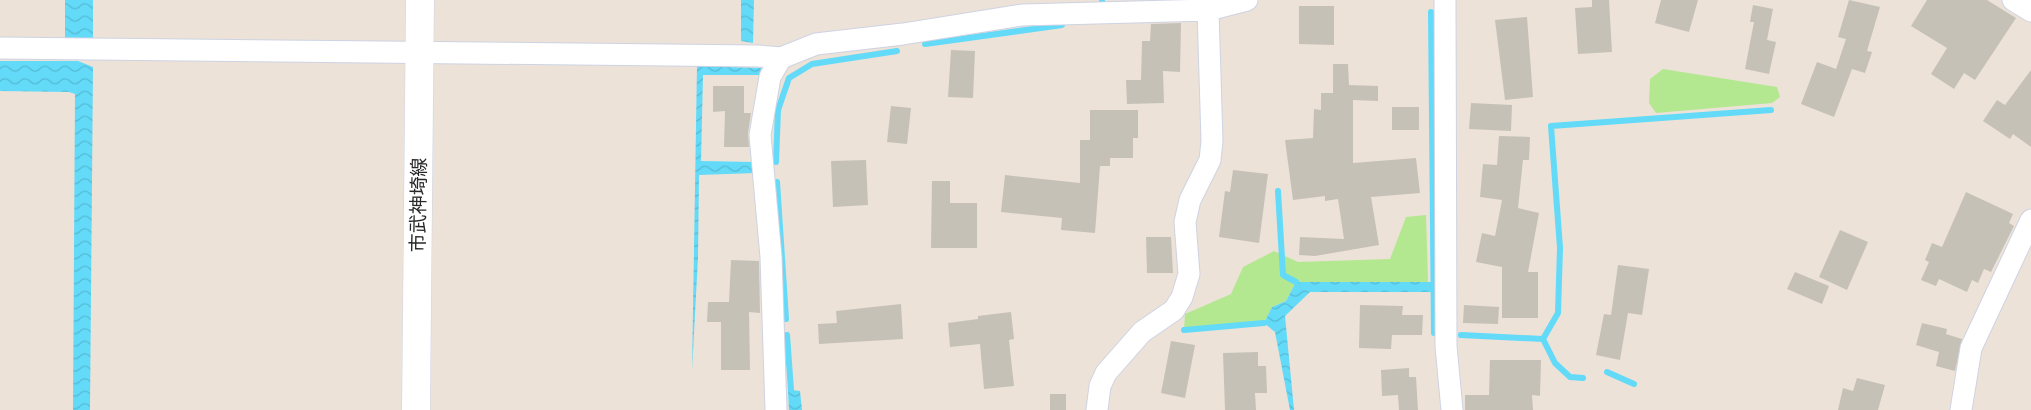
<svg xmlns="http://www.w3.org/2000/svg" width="2031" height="410" viewBox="0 0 2031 410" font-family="'Space Grotesk','Noto Sans JP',sans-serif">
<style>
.grass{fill:#b4e890}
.water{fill:url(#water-waves)}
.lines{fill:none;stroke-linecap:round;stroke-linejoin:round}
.stream{stroke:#62daf8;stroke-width:6}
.building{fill:#c6c1b7}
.street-casing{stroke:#ced3e3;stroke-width:23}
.secondary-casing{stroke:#ced3e3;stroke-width:29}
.street{stroke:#fff;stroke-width:21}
.secondary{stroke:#fff;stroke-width:28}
.labels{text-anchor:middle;stroke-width:5;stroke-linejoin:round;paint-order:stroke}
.street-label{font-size:19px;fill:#282828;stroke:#fff}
</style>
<defs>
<pattern id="water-waves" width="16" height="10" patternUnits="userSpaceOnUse" patternTransform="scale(1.25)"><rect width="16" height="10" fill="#62daf8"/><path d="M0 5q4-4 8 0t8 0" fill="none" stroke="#55bbd5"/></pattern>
</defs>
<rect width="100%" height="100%" fill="#ece2d8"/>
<path class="grass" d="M1663,69L1777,87L1780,97L1772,103L1656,113L1649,103L1650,79Z
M1426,215L1428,282H1296L1286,301L1272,307L1264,323L1184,330L1185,314L1231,294L1243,267L1274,251L1298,262L1390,259L1406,217Z"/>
<path class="water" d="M65,0H93V38H65Z
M741,0H754L753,43L741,41Z
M0,61H78L93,67L90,410H73L75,94L69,92L0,91Z
M697,66L761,68L760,75H703L701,161L754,162L755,173L699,175L698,257L692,371Z
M1296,282H1438L1437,292H1310L1285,316L1294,410H1290L1275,332L1264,323L1272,307L1286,301Z
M791,390L800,391L802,410H789L788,391Z"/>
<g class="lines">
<path class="stream" d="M1102,0V1
M1431,12L1434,333
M925,44L1062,25
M776,162L778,110L789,78L812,64L897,51
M777,182L786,319
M1278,191L1283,275L1296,282
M1184,330L1264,323
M787,335L791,390
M1461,335L1543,339L1555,363L1570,377L1583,378
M1543,339L1558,313L1560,248L1551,126L1771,110
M1607,372L1634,384"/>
</g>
<path class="building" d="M1592,0H1609L1612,52L1578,54L1575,8L1592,7Z
M1661,0H1698L1689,32L1655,23Z
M1849,0L1880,7L1867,51L1872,52L1865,73L1852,69L1834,117L1801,104L1817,62L1836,69L1846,39L1838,37Z
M1927,0H1987L2016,18L1975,80L1964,73L1954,89L1931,74L1947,48L1911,26Z
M1753,5L1773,9L1767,40L1776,42L1769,74L1745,69L1754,22H1750Z
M1299,6H1334V45L1299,44Z
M1527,17L1533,97L1505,100L1495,20Z
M1181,23L1180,72L1163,71L1164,103L1127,104L1126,80H1141L1142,41H1150L1151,24Z
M951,50L975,51L973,98L948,97Z
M1333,64H1348L1349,85L1378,86V101L1353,100V163L1416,158L1420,193L1371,197L1379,245L1315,256L1299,255L1300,237L1344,239L1338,199L1325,201V196L1293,200L1285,140L1313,138L1314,109L1321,110V93H1333Z
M2031,70V147L2013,134L2010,139L1983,121L1997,100L2005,105Z
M713,86H744V113H751L748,133L749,147H724L725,111L713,112Z
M1471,103L1512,105L1511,131L1469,129Z
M891,106L911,108L907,144L887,142Z
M1392,107H1419V130H1392Z
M1090,110H1138V138H1133V158H1110V166H1100L1095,233L1061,230L1062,218L1001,212L1005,175L1080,183V140H1090Z
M1499,136L1530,137L1529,160H1523L1518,208L1539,213L1528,272H1538V318H1502V267L1476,262L1482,233L1495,236L1502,200L1480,197L1483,164L1497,165Z
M866,160L868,205L833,207L831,161Z
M1233,170L1268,174L1259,243L1219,237L1225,191L1230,192Z
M932,181H950V203H977V248H931Z
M1966,192L2013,214L2009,223L2014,226L1991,272L1984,269L1978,283L1972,280L1967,292L1939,279L1936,286L1921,280L1929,262L1925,260L1932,243L1942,247Z
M1840,230L1868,242L1847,290L1819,277Z
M1146,237H1171L1173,273H1147Z
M731,260L759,261L760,313L749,312L750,370H721V322H707L708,302H729Z
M1618,265L1649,269L1642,315L1628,313L1620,360L1596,355L1604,314L1611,315Z
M1795,272L1829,286L1822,304L1787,289Z
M901,304L903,339L819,344L818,324L837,323L836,311Z
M1360,305L1403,306L1402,315H1423L1422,335H1392L1391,349L1359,348Z
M1464,305L1499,307L1498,324L1463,323Z
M1011,312L1014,339L1009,340L1014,386L984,389L980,344L950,347L948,323L978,319V316Z
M1922,323L1947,329L1946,334L1962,339L1955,371L1936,366L1939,352L1916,345Z
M1171,341L1195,345L1185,398L1161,393Z
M1258,352V366H1266L1267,393H1255L1256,410H1225L1223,353Z
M1490,360H1541L1540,396L1532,395L1533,410H1465V395H1489Z
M1409,368V377H1416L1418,410H1399L1398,395L1382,396L1381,370Z
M1857,378L1885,385L1878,410H1838L1843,388L1853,391Z
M1050,394H1066V410H1050Z"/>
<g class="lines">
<g class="street-casing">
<path id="street" d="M1445,0L1446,346L1452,410
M2013,0L2031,11
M0,48L759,56L781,58L816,44L903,34L1022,15L1208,10L1247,0
M776,410L771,257L760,135L770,77L781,58
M1097,410L1100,386L1106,373L1142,332L1174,310L1182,297L1189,274L1185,222L1190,200L1210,160L1212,141L1208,10
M1961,410L1971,348L2031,220"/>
</g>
<g class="secondary-casing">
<path id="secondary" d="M416,410L420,0"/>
</g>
<use href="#street" class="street"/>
<use href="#secondary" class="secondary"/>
</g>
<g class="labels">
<g class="street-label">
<text transform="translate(418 205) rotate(-89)" y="7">市武神埼線</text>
</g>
</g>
</svg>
